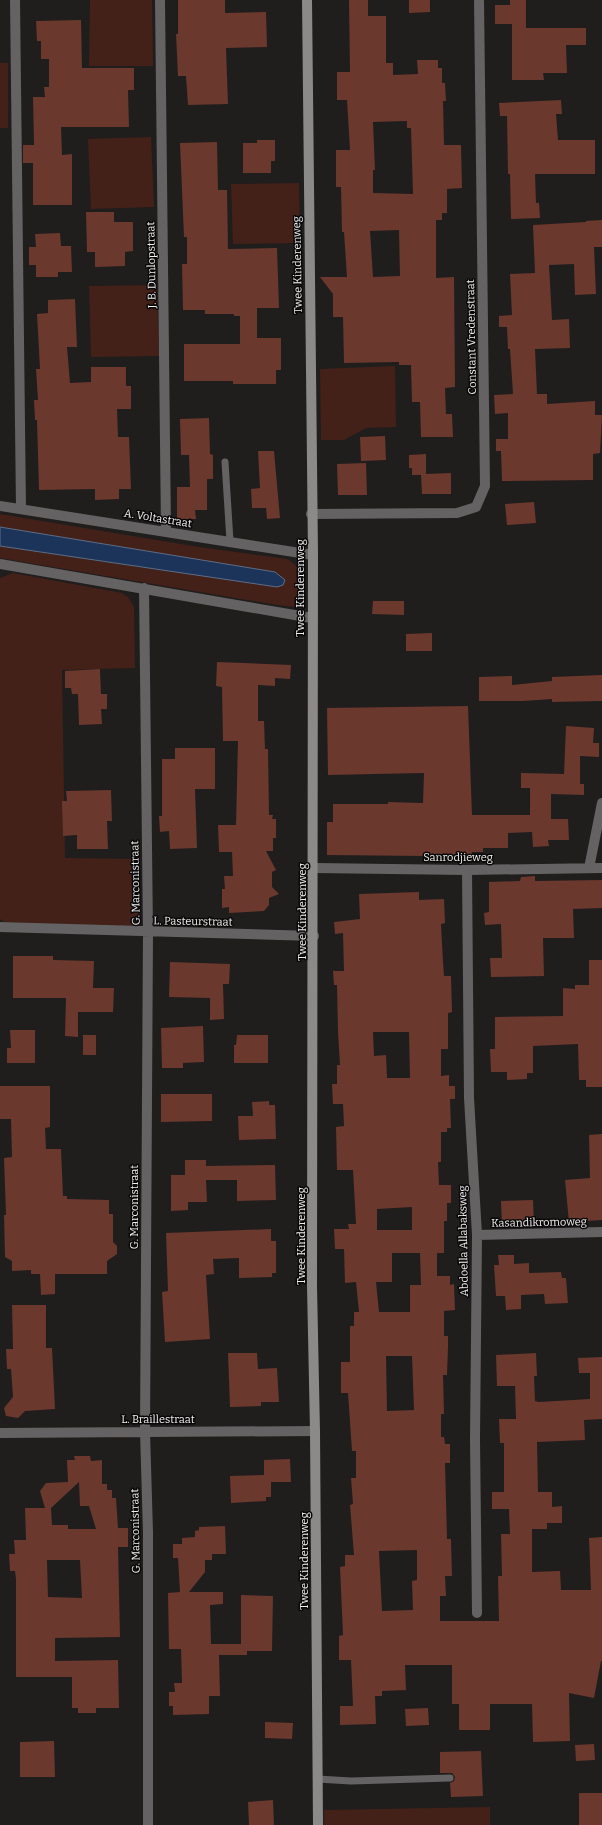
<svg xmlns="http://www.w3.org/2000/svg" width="602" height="1825" viewBox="0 0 602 1825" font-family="Bitter,serif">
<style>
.green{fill:#432119}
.water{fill:#1d345a;stroke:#5d6d87}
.building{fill:#6a382d;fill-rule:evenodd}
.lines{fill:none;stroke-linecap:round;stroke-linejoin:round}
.lane{stroke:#646262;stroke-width:7}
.street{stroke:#646262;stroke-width:10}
.secondary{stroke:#8c8989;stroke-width:10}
.labels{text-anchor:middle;stroke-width:3;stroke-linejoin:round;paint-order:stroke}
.street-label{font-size:11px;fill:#f3f1f0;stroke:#090808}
</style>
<rect width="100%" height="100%" fill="#201d1d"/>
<path class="green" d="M90,0H152L153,66H89Z
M0,63H8V128H0Z
M151,137L154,207L91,209L88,139Z
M299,183L300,243L233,244L231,184Z
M157,285L159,356L91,357L89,286Z
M395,366L396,427L366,428L344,440H321L320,369Z
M0,514L199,547L287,559C307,570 301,580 302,600L295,607L277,605L0,558V546L277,587L281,576L275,572L0,527Z
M13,573L122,593L129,598L134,607L135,668L62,670L65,858L138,859L139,916L138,923L132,927L4,922L0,919V578Z
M490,1807V1825H324V1810Z"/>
<path class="water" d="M0,527L275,572L285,580L283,585L277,587L0,546Z"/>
<path class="building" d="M178,0H225V13L266,12L267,47L226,48L228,104L188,105L186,76H178L176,34H178Z
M349,0H368V16H386V63H393V75L418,74L417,60H438V68H442V83H445L446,101H443L444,145H461L462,188L447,189V213H442V220H436V278L454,277L455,387L445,388L446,414H452L453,437H421L420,402H412L411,365H399V362L344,363L343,317H333V294L320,277H347L344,232H342L341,187H336V150H350L347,100H337V72H350ZM407,121V128H411L413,194L373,193V170H375L373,122ZM399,230L400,276L373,277L370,231Z
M409,0H430V12L409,13Z
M510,0H526V28H586V45H566L567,73H543L544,80H512V24H495V5H510Z
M81,20L82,68H134V90H128L129,127H61L62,155L72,154V205H33V163H23V145H34L33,97H45L44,87H49V59H41V41H37L36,21Z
M561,100L562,114H556L558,140H595V174H535L536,203H539L540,218L511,219L510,174H508L507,116H500L499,103Z
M257,140H275V161H271V173H243V143H257Z
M217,142L218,190H227L228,249L277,248L279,308H257V338H281V370H276V384H233V381H184V344H240V316H234V314H205V310H183L182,264H187V237H184L180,143Z
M86,212H114V222H133V251L125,252V266L95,267V252H87Z
M602,220V247H594L596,294L575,295L574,264L549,265L552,320L569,319L570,348L535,349L537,394H547V404L595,401V415H602L600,453L593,454V480L502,481L501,451H496V439H508V413L495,414L494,395L513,394L510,349H508L507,327H499V316L512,315L510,274L535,273L533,225L586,222V221Z
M60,233L61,246H71L72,272H58V277H36V265H29V247H36L35,234Z
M75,299L77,347H67L70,383L91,382V367H126V386H131V409H117L118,437H129L131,489H119V499L95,500V489L39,490L37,420H35L34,400H38L36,369H40L37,314L48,313V300Z
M209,418L210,454L213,455V479H207V510H195L196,519H177V487H190L189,455H181L180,419Z
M385,436L386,460L361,461L360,437Z
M258,451H274L280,518L267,519L266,508H252L251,489L260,488Z
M426,454V474L451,473V494H422L421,475H412V468H409V455Z
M366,463L367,495H338L337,464Z
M534,502L536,523L507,525L505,504Z
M373,601H404V615L372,614Z
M432,633V651H406V634Z
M217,662L291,665L290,679L275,678V686L258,685V721H264L265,749H268L269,815H273L272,819H276V838H273V851H266L276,870L272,872V887L279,894L269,898V905L264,911L229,913V907L222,908V889H225L224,876H233L232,852H219L218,825H236L238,741H223L222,687L216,686Z
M100,669L101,694H107V709H101L102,724L79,725L78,694H72L71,688H65V671Z
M602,675V701L552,702V699L523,701H479V677L512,676V685L552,681V677Z
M468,706L472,815H530V788H521V773L564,774L566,726L594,728L593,743H599V757L580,756V784H584V795L551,794V819H568L569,840H548L549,846L533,847L532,832L508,833V848H483V852H472L473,860H446V862H424V856L327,855V822H333V804H388V802L423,803L424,773L328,775L327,708Z
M175,748H215V789H195L197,848L170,849L169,831L160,832L159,816H162V759H175Z
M111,790L112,821H107L108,849H77V835L63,836L62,801H67L66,791Z
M535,876V881L602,880V908L573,909L574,938H543L544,976L491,977L490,958H502L501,924L485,925L484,913L489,912V882L520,881L521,877Z
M419,892V900L444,899L445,923L441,924L443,962L444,976H451L452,1012L448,1013V1049H441V1076L449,1075V1086H455V1099H450L451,1128H447V1132H441V1162H438L439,1185H451V1203H447V1221H444V1253H437V1276H450V1285L454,1284L455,1310L444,1311V1336H448V1348L447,1375H443L444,1414H441V1437H444L445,1444H450V1463H445L447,1539H451L452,1576H445L446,1596H440V1621H499L498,1576H502L501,1534H510L509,1509H492V1492H504V1443H500L499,1419H516L515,1386H497L496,1355L536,1353L537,1376H534L535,1401L539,1402L590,1399V1373H579L578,1358L602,1357V1419L584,1420L585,1440L537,1442L538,1492H552V1507L562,1506V1523H547V1529H532V1572L560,1571L561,1590H591L589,1538L602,1537V1661H601L594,1698L569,1693L570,1741L533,1742L532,1704H490V1730H459V1704H452V1665H405L406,1690L382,1691V1696H375L376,1724L340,1725V1706H353L351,1660H339V1636L343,1635L340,1567L345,1566V1555H354L350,1505L353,1504L351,1478H356V1451H352L348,1393H341V1362H350V1326H354V1312H359L356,1282L345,1283L344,1249H335L334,1229H349L348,1224H356L353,1170H337L336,1127L344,1126L343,1104H333L332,1084H337V1065H340L338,1032L337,985H334L333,971H344L343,933L335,934L334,922L360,919L359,894ZM373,1032H409L410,1078H387L386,1055L374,1056ZM412,1207V1230H377V1209ZM392,1253H420L421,1285H410V1312H379L376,1282H392ZM386,1356H412L414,1410L387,1411ZM417,1550V1580L412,1581L413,1610L382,1611L379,1551Z
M13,956H53V960L94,961L93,988H114L113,1012H78V1037L65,1036L66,998H13Z
M589,960H602V1087H586V1080H579L578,1044L533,1046V1073H527V1079L507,1080V1072H491L490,1049H495V1017L563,1016V988L575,989V985H589Z
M170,962L230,964L229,984H223L224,1019L210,1020V998L169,997Z
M203,1026L204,1062L183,1063V1068H162L161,1028Z
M10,1030H35V1063H7V1048H11Z
M83,1035H96V1055H83Z
M237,1035H268V1063H234V1045H236Z
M0,1086H50V1127L45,1128L46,1149H61L63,1196H67V1199L109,1200V1214H113V1242L117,1246V1254L107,1261V1274H55V1294L41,1295L40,1274H31V1270L12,1271V1261L5,1257L4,1215H6L4,1158L12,1157L11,1119H0Z
M161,1094H212V1121L161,1122Z
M269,1101V1105H275L276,1139L239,1140L238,1116H253L252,1102Z
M602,1134V1220L569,1222L565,1180L590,1178L589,1135Z
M185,1160H206V1166L275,1165L276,1200L237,1201V1180H206L207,1202H188V1210L171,1211V1175H185Z
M533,1200L534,1224L502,1225L501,1201Z
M271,1229V1241H276V1273H272V1277L239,1278V1258L213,1259L214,1274L206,1275L210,1339L165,1342L162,1292L168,1291L166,1233Z
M498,1255H514V1264L529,1263V1273L561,1272L562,1278H566L568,1303L545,1304L544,1294L521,1295V1309L506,1310L505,1296H496L494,1265H499Z
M12,1305H46V1348H52L55,1409L25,1411L18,1418L6,1416L4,1408L13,1397L11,1369H7L6,1349H13Z
M228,1353H257L258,1369L277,1368L279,1402H261V1406L230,1407Z
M74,1456H90L91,1461L102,1460V1484H107V1490H112V1498H116L118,1528H128V1547H118L120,1637L55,1638V1661L118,1660L119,1708H96V1713H78V1708H72V1677H16V1579L15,1571H10L9,1554H15L14,1540H26L25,1508H45L40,1491L46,1483L68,1482L67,1460H75ZM79,1482L80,1506H89L96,1529H68V1525H52L51,1508ZM47,1560H80L82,1598L48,1597Z
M290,1459L291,1482H271V1497H266V1501L231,1503L230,1476L264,1475V1460Z
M225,1526L226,1554H212V1560H205V1572L189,1592H223V1604L210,1605L211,1644H241V1595L273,1596L272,1651H247V1655H219L220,1696H209V1714L173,1715V1706H169V1692H175L174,1683H182L181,1649H169L168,1593L180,1592L178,1558H173V1544H182V1538L195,1537V1531L199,1530V1527Z
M428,1708L429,1725L406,1726L405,1709Z
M265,1722L293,1723L292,1739L265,1738Z
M54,1741L55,1777H20V1742Z
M594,1744L595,1760L576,1761L575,1745Z
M481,1751L483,1796L451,1797L450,1783L454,1781L455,1777L452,1773H440V1752Z
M579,1793H602V1825H579Z
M273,1800L274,1825H249L248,1802Z"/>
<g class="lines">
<path class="lane" d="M225,462L230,541
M317,1779L351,1781L450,1778"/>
<path class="street" d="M15,0L21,509
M160,0L166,531
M0,506L313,555
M311,514L457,513L476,507L485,486L479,0
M0,564L312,618
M144,588L148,932L145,1431L148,1532V1825
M314,868L467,870L602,868
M589,868L602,803
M467,870L469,1098L477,1235L475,1439L477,1613
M0,927L314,936
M477,1235L602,1232
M0,1433L315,1431"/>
<path class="secondary" d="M307,0L313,555L312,1286L315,1431L318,1825"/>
</g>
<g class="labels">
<g class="street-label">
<text transform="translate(151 265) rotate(-91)" y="4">J. B. Dunlopstraat</text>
<text transform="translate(297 265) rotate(-91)" y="4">Twee Kinderenweg</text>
<text transform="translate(471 337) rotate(-91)" y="4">Constant Vredenstraat</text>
<text transform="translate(158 518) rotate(9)" y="4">A. Voltastraat</text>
<text transform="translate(300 588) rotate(-90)" y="4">Twee Kinderenweg</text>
<text x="458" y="861">Sanrodjieweg</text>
<text transform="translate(135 883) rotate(-91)" y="4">G. Marconistraat</text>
<text transform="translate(302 912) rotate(-90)" y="4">Twee Kinderenweg</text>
<text transform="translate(193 921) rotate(1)" y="4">L. Pasteurstraat</text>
<text transform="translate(134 1207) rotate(-90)" y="4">G. Marconistraat</text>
<text transform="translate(539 1222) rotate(-1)" y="4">Kasandikromoweg</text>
<text transform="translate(301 1236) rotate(-90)" y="4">Twee Kinderenweg</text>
<text transform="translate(463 1241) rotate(-91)" y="4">Abdoella Allabaksweg</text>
<text x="158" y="1423">L. Braillestraat</text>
<text transform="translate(135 1531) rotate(-91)" y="4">G. Marconistraat</text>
<text transform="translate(304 1561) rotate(-90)" y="4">Twee Kinderenweg</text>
</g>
</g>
</svg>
